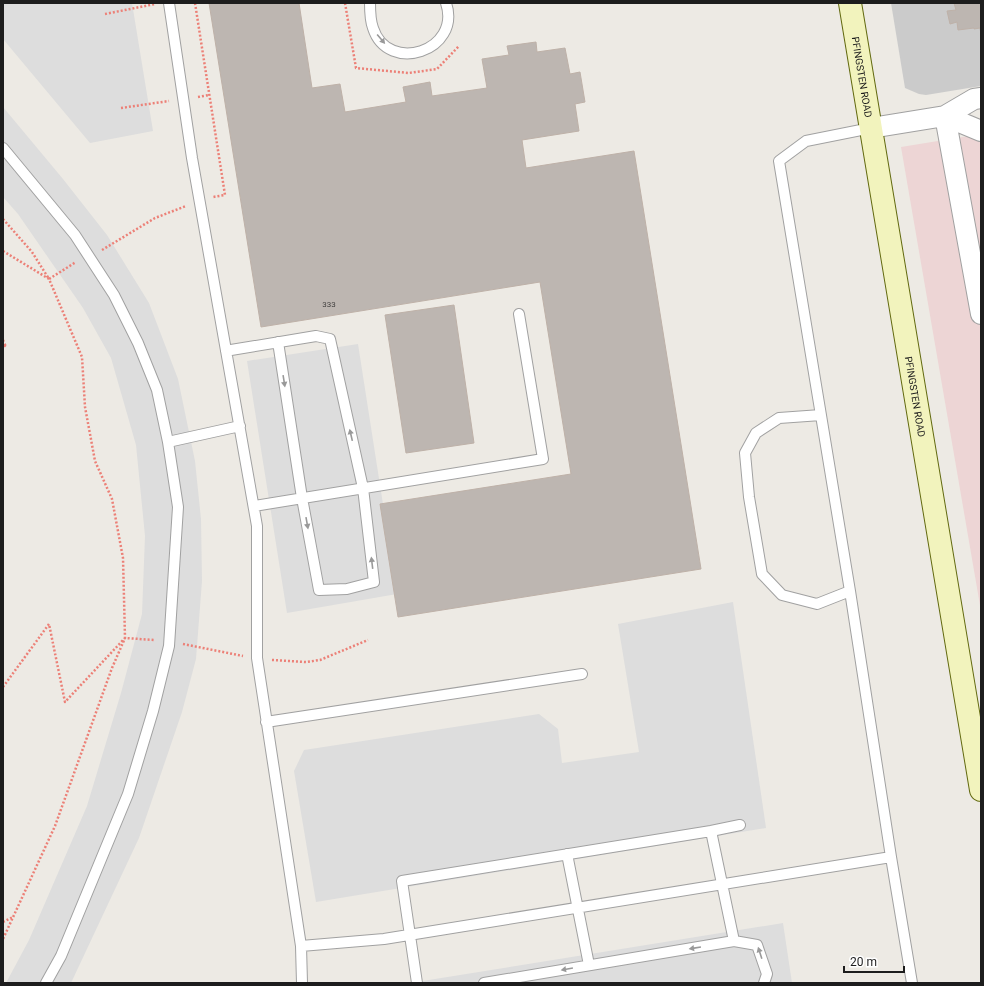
<svg xmlns="http://www.w3.org/2000/svg" width="984" height="986" viewBox="0 0 984 986" font-family="Roboto,sans-serif">
<style>
.commercial{fill:#edd5d5}
.religious{fill:#cbcbcb}
.parking{fill:#ddd}
.building{fill:#bdb6b1;stroke:#beb1a8}
.lines{fill:none;stroke-linecap:round;stroke-linejoin:round}
.lane-casing{stroke:#a1a1a1;stroke-width:12}
.street-casing{stroke:#a1a1a1;stroke-width:22}
.secondary-casing{stroke:#62690f;stroke-width:24}
.path{stroke:#ec8077;stroke-width:2.5;stroke-dasharray:2 2;stroke-linecap:butt}
.lane{stroke:#fff;stroke-width:10}
.street{stroke:#fff;stroke-width:20}
.secondary{stroke:#f2f3bd;stroke-width:22}
.oneway{fill:#999}
.labels{text-anchor:middle;stroke-width:3.5;stroke-linejoin:round;paint-order:stroke}
.number-label{font-size:8px;fill:#454342}
.street-label{font-size:10px;fill:#1d1d1d;stroke:#fff}
</style>
<rect width="100%" height="100%" fill="#edeae4"/>
<path class="commercial" d="M981,134V611L901,147Z"/>
<path class="religious" d="M891,3H981V86L926,95L919,94L905,88Z"/>
<path class="parking" d="M3,3H132L153,131L90,143L3,39Z
M3,107L63,179L107,235L149,303L178,379L195,461L201,519L202,581L196,659L182,712L139,838L71,983H6L29,940L87,806L121,693L142,614L145,536L136,445L111,358L83,308L18,214L3,197Z
M358,344L397,594L287,613L247,361Z
M733,602L766,828L316,902L294,771L304,750L539,714L558,729L562,763L639,752L618,624Z
M783,923L792,983H410Z"/>
<path class="building" d="M209,3H299L312,88L340,84L345,112L406,102L403,87L430,82L432,96L487,88L482,59L509,55L507,46L536,42L537,52L565,48L570,74L580,72L585,102L575,104L579,131L522,140L526,168L634,151L701,569L398,617L380,504L571,474L540,282L261,327Z
M954,3H981V34L980,28L974,29V28L958,30L957,22L950,24L947,11L956,10Z
M454,305L474,443L406,453L385,315Z"/>
<g class="lines">
<g class="lane-casing">
<path id="lane" d="M169,3L192,158L257,526V658L301,946L302,983
M370,3C370,11 370,20 373,28C388,75 462,51 446,3
M871,128L806,141L779,161L850,591L891,857L912,983
M3,148L75,235L114,295L138,343L157,390L168,442L178,507L169,646L153,711L128,794L61,956L46,983
M226,351L231,350L316,336L330,339L363,488L374,582L347,589L319,590L302,498L278,342
M821,415L779,418L756,433L745,453L749,497L762,574L782,595L817,604L850,591
M168,442L240,426
M254,506L543,459L519,314
M266,722L582,674
M567,854L589,965
M734,941L711,831L740,825
M301,946L384,939L891,857
M417,983L402,881L711,831
M484,983L734,941L757,945L767,974L764,983"/>
</g>
<g class="street-casing">
<path id="street" d="M945,116L981,314
M945,116L981,131
M871,128L945,116L974,99L981,98"/>
</g>
<g class="secondary-casing">
<g id="secondary">
<path id="s1" d="M850,3L981,790"/>
</g>
</g>
<path class="path" d="M195,3L225,195L213,197
M345,3L356,68L409,73L437,69L459,46
M105,14L155,4
M198,97L209,95
M121,108L169,101
M3,219L32,252L49,279L76,262
M102,250L155,218L186,206
M3,251L49,279L82,357L85,407L95,461L112,499L123,558L125,638L112,668L55,826L3,939
M3,340L6,347L3,344
M183,644L243,656
M272,660L306,662L320,660L368,640
M3,687L49,624L65,702L125,638L154,640
M3,922L13,917"/>
<use href="#lane" class="lane"/>
<use href="#street" class="street"/>
<use href="#secondary" class="secondary"/>
</g>
<defs><path id="oneway-solid" d="M-6-.8H1V-3.2L6.5 0L1 3.2V.8H-6Z"/></defs>
<g class="oneway">
<use href="#oneway-solid" transform="translate(381 39) rotate(50)"/>
<use href="#oneway-solid" transform="translate(284 381) rotate(81)"/>
<use href="#oneway-solid" transform="translate(351 435) rotate(-103)"/>
<use href="#oneway-solid" transform="translate(307 523) rotate(80)"/>
<use href="#oneway-solid" transform="translate(372 563) rotate(-97)"/>
<use href="#oneway-solid" transform="translate(695 948) rotate(171)"/>
<use href="#oneway-solid" transform="translate(760 953) rotate(-108)"/>
<use href="#oneway-solid" transform="translate(567 969) rotate(170)"/>
</g>
<g class="labels">
<g class="number-label">
<text x="329" y="307">333</text>
</g>
<g class="street-label">
<text dy="4" stroke="none"><textPath href="#s1" startOffset="75">PFINGSTEN ROAD</textPath></text>
<text dy="4" stroke="none"><textPath href="#s1" startOffset="399">PFINGSTEN ROAD</textPath></text>
</g>
</g>
<rect width="984" height="986" fill="none" stroke="#1d1d1d" stroke-width="8"/>
<path d="M844 966v6h60v-6" fill="none" stroke="#1d1d1d" stroke-width="2"/>
<text x="850" y="966" font-size="12" fill="#1d1d1d" stroke="#ffffff" stroke-width="3" paint-order="stroke">20 m</text>
</svg>
